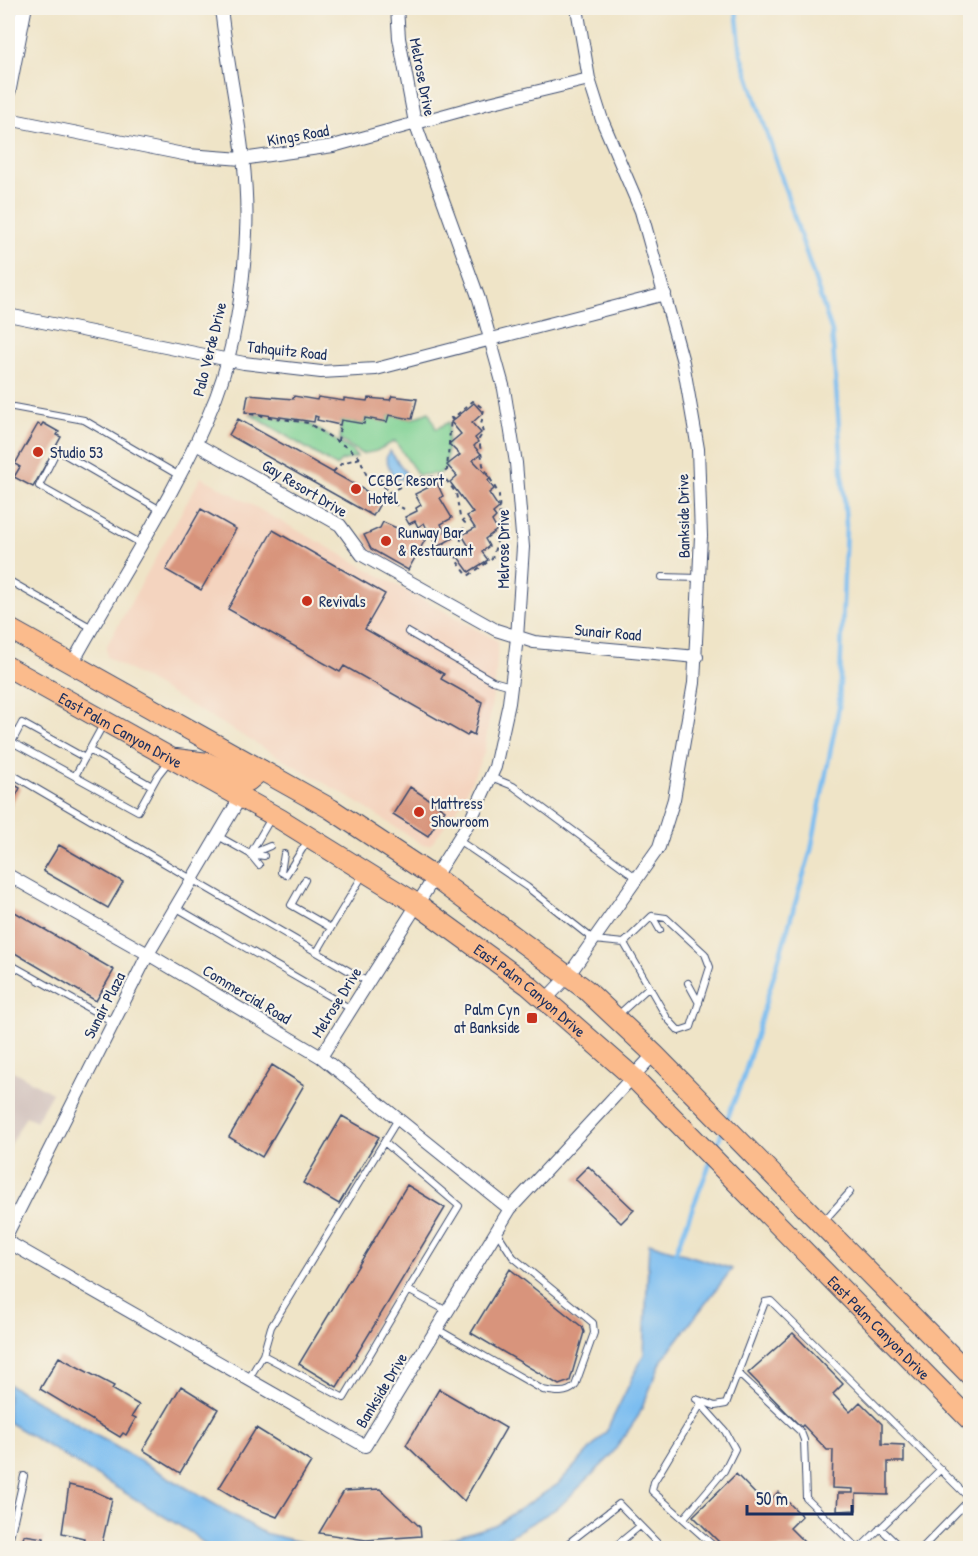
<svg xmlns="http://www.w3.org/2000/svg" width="978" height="1556" viewBox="0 0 978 1556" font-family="'Patrick Hand',sans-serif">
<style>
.built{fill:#f4d4bf}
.industrial{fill:#d0c0bb}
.green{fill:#80d294;stroke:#4e8079;stroke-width:1.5}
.water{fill:#7bbdf0;stroke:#4b76a7;stroke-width:1.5}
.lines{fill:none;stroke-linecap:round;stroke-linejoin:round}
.stream{stroke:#7bbdf0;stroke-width:4.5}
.building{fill:#d8947c}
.service-casing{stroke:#3b4a6e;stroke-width:8}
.minor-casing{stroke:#3b4a6e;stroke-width:14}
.tertiary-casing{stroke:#3b4a6e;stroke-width:17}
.primary-casing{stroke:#3b4a6e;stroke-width:22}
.path{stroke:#3b4a6e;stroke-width:2;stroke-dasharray:4.5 4.5;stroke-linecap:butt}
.service{stroke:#fff;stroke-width:6}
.minor{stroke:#fff;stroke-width:12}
.tertiary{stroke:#fff;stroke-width:15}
.primary{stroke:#fbbb8c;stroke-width:20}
.poi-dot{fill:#c8321e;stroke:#f7f3e8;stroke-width:2}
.labels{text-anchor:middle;stroke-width:4.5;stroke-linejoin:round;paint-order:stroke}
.street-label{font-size:16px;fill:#1b2f5e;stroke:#f7f3e8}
.poi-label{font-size:16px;fill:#1b2f5e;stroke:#f7f3e8;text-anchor:start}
</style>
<rect width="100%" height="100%" fill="#f7f3e8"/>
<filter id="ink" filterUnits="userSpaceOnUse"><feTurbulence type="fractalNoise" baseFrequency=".0167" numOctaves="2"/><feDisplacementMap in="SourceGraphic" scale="12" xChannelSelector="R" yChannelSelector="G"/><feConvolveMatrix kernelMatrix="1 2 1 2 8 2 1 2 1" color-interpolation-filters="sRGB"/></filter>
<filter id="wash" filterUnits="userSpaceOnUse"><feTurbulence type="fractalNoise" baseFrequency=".008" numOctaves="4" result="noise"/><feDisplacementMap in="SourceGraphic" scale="24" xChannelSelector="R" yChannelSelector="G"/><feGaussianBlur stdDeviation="1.35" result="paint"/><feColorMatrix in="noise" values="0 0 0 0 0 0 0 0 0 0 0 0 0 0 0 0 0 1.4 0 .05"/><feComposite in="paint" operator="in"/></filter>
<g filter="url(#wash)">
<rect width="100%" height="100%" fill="#efe4c7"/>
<path class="built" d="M201,477L498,641L496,675L484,753L462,802L431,844L423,845L350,798L107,657L106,647Z"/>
<path class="industrial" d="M8,1068L52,1093L36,1121L26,1116L8,1149Z"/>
<path class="green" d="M429,412L436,429L449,422L446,468L439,474L418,475L395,441L376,451L362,454L340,440L341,420L363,424L365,418L387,422L389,415L412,419Z
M250,414L308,423L351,450L357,457L341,461L336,466Z"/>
<path class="water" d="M390,451L406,473L401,479L393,478L386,458Z
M649,1243L732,1269L662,1360L639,1415L610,1457L559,1507L491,1547L420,1548L495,1525L557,1485L606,1432L644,1354Z
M8,1384L264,1533L324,1548H210L190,1532L8,1422Z"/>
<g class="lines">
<path class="stream" d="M727,1119L743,1079L811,850L839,707L846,524L832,332L741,54L736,8
M714,1152L722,1132
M674,1256L710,1163"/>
</g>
<g id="blocks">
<path class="building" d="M248,395L293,399L294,396L317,400L318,397L344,401V398L367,401L368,398L390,400L392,396L417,399L412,419L389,415L387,422L365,418L364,424L341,420L340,425L317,420L318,417L315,416L314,422L245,412Z
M474,403L483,413L472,423L481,433L475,438L478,442L474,446L481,454L473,460L490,478L488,481L494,489L489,493L499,508L493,513L496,517L492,521L497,530L485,539L489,546L482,552L488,560L469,572L458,557L470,548L462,535L475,528L467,516L473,513L450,482L457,476L447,465L460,455L449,444L461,434L451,422Z
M238,419L382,500L373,516L229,435Z
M43,423L59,432L57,435L61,437L33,487L14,477L20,467L15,464L38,424L41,426Z
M437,483L443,496L440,498L452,518L441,524L445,532L448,531L453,538L437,547L424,523L418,527L415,521L409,524L405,517L417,511L416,508L421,505L415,494Z
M201,509L236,529L201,590L166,570Z
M383,522L399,529L397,531L404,535L408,530L425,540L408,570L371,549L364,535L380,528Z
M273,530L385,594L365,629L444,674L441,679L482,702L474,735L469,732L467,736L344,666L340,672L228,609Z
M8,781L20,788L8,811Z
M410,787L445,810L428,836L393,814Z
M59,845L123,882L108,908L43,871Z
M8,908L114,970L96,1001L8,949Z
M272,1065L304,1085L262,1157L229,1137Z
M342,1116L379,1137L339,1204L303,1183Z
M588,1166L634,1210L621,1223L575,1179Z
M407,1185L445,1208L337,1387L299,1364Z
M510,1269L582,1327L584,1332L570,1381L559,1385L471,1333Z
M793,1333L843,1384L833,1394L850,1412L860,1402L882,1424V1444L904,1445V1462H888V1495L856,1494V1510L837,1511L838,1493H853V1489L832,1488L833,1450H827L803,1425L801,1427L748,1373Z
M59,1357L114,1386L112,1389L139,1405L132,1416L136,1418L126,1435L123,1433L120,1437L40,1389Z
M181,1386L218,1409L180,1473L143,1450Z
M439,1389L506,1428L464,1501L406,1445Z
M256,1428L311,1462L277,1517L247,1505L219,1488Z
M736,1474L766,1505L778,1492L802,1516L790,1528L810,1548H725L693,1516Z
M69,1485L94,1491L112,1499L101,1548H82L84,1538L62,1533Z
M380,1489L420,1527L421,1536L366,1540L319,1533L344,1491Z
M24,1535L44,1538L42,1548H21Z"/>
</g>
</g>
<g filter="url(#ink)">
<use href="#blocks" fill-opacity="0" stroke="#3b4a6e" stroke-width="1.5"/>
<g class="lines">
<g class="service-casing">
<path id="service" d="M8,406L84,420L178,475
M140,543L39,486L57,450L159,509
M662,577L699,578
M8,580L92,628
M408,632L493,681L511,686
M89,750L152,786
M85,758L22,723L12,742L138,811L158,775L169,761
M8,772L368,982
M75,776L104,723
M491,777L513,786L637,878
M218,836L250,854L271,818
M458,840L527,887L594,940L624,943
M250,854L259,865
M251,854L270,846
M251,854L264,856
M284,854L281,872L286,875L308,840
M305,880L291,905L331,928L363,875
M175,907L351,1009
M652,916L666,918L705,954L710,967L691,1027L679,1031L667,1018L624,943Z
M652,916L660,930
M317,952L331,928
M8,963L113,1022
M688,983L699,1003
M618,1015L649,987
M384,1142L459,1206L408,1290
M823,1222L850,1192
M437,1329L543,1390C554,1392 566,1395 575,1386L594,1333L593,1323L513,1257L497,1232
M263,1355L271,1327L398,1119
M739,1374L801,1432L804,1440L806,1498L857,1548
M248,1380L263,1355L344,1398L408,1290L447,1311
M696,1399L715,1406L726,1404L765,1302L771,1301L970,1499
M701,1404L654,1482L652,1491L716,1548
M684,1518L724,1471L735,1449L725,1431L700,1403
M880,1528L901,1548
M8,1546L24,1476
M65,1548L66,1545
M562,1548L619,1504L662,1548
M613,1548L640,1526
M860,1548L941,1469
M922,1548L970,1499"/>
</g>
<g class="minor-casing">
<path id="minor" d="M8,119L188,155L242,159L333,146L485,104L589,79
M8,315L244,363L321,372L376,369L665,294
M196,444L340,525L362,555L496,630L534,642L697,657
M72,664C120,576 179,491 216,397C235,347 244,286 246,233C250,158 229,82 221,8
M8,875L148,954L321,1057L510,1209
M545,1000L568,976L659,847L674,799L694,683L701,536L698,449L683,362L641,211L602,120L589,79L577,8
M321,1057L471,819L495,767L509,703L517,638L523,547L516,463L504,389L479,299L415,123L399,38L397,8
M8,1232L148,954L240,798
M8,1242L365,1446L510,1209L654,1054"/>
</g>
<g class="tertiary-casing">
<path id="tertiary" d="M8,91L24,8"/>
</g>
<g class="primary-casing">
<g id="primary">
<path d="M8,628L331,809L434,877L585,989L654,1054L970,1375"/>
<path id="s1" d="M8,667L280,819L417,904L528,985L633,1077L970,1420"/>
<path d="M176,759L208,763L248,781L261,770"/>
</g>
</g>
<path class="path" d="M250,414L308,423L351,450L360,458L366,474L378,476L388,493L383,498L404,509
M338,441L340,426
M333,472L342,463L360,458
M438,477L447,470L451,417
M388,493L419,477H444L456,493L460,517L465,523L456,560L468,576L492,559L500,531L499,495L483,465L479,439L483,433L481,425L484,409L473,401L451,420"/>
<use href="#service" class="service"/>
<use href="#minor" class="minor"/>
<use href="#tertiary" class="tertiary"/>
<use href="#primary" class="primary"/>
</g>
</g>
<g class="poi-dot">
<circle cx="38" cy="452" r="6"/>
<circle cx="356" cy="489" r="6"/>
<circle cx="386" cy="541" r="6"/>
<circle cx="307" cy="601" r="6"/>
<circle cx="419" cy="812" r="6"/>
<rect x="526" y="1012" width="12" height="12" rx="3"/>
</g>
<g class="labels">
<g class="street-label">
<text transform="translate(423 77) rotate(79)" y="6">Melrose Drive</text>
<text transform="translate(298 135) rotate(-10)" y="6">Kings Road</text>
<text transform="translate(209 349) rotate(-76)" y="6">Palo Verde Drive</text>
<text transform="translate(287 350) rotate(6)" y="6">Tahquitz Road</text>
<text transform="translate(305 488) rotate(31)" y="6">Gay Resort Drive</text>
<text transform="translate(683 516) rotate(-91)" y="6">Bankside Drive</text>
<text transform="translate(503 549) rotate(-90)" y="6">Melrose Drive</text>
<text transform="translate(608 632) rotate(5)" y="6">Sunair Road</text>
<text dy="6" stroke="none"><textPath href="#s1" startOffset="129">East Palm Canyon Drive</textPath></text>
<text dy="6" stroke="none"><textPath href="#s1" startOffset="615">East Palm Canyon Drive</textPath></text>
<text transform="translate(247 994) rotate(31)" y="6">Commercial Road</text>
<text transform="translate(336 1002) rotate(-58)" y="6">Melrose Drive</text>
<text transform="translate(104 1005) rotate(-63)" y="6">Sunair Plaza</text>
<text dy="6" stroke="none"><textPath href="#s1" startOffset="1101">East Palm Canyon Drive</textPath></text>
<text transform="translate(381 1390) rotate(-59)" y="6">Bankside Drive</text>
</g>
<g class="poi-label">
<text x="50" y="458">Studio 53</text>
<text x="368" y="486">CCBC Resort<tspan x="368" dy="18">Hotel</tspan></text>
<text x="398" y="538">Runway Bar<tspan x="398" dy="18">&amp; Restaurant</tspan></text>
<text x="319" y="607">Revivals</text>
<text x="431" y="809">Mattress<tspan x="431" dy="18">Showroom</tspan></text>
<text x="520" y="1015" text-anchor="end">Palm Cyn<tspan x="520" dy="18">at Bankside</tspan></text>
</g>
</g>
<rect width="978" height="1556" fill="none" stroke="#f7f3e8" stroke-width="30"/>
<path d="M747 1505v9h105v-9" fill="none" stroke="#1b2f5e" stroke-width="3"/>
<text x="756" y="1505" font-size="18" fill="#1b2f5e" stroke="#f7f3e8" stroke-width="4.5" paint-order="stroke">50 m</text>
</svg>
